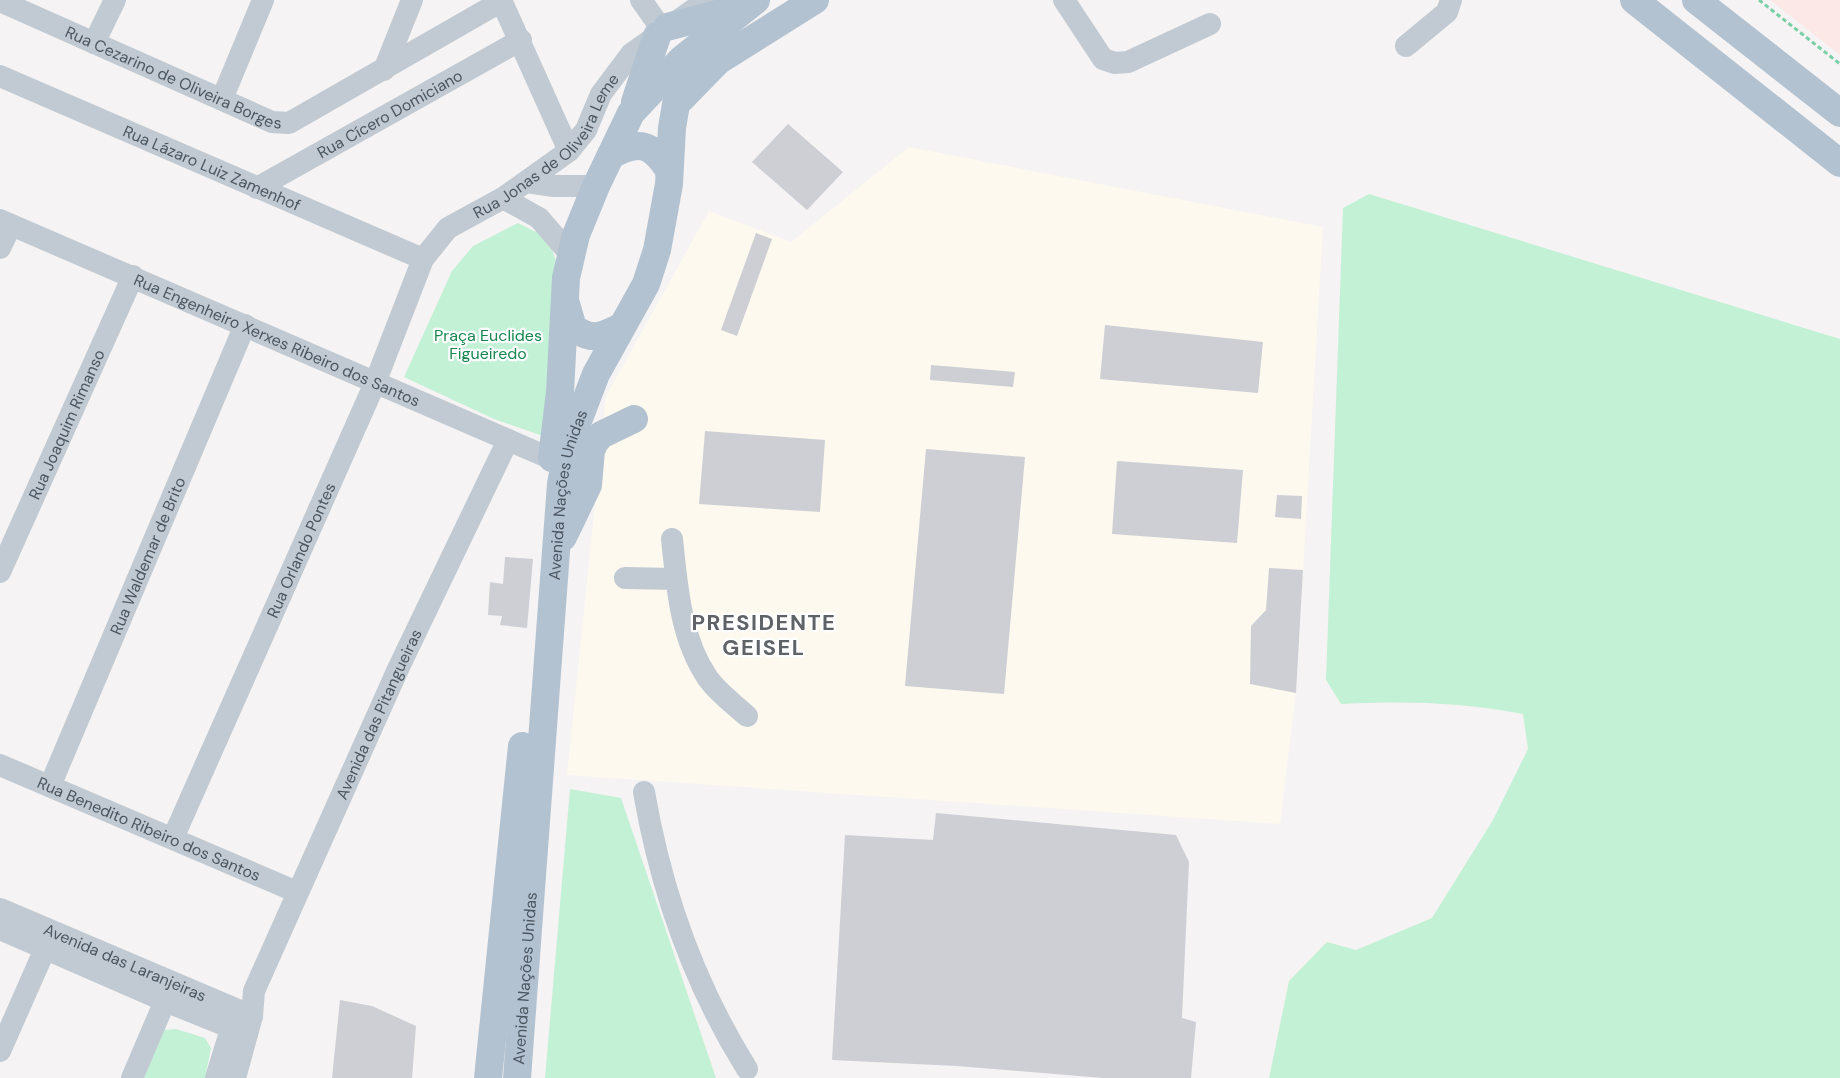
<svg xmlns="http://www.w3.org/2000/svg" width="1840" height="1078" viewBox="0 0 1840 1078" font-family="'DM Sans',sans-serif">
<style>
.commercial{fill:#fdf9ef}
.medical{fill:#fce8e6}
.green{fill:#c3f1d5}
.building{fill:#cdcfd5}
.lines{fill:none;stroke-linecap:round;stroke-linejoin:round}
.path{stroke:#7ad0a6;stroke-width:3;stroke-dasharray:4.5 3;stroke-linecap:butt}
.minor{stroke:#c1cad2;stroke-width:22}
.major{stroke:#b3c2d1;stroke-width:28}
.labels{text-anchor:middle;stroke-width:4.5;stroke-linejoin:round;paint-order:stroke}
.street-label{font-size:16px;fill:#4a5661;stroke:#fff}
.park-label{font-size:16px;fill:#17864f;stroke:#fff}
.district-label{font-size:22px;font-weight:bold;letter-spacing:1.5px;fill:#5f6368;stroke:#fff}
</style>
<rect width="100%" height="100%" fill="#f5f3f3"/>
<path class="commercial" d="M909,147L1323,227L1296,693L1280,824L567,775L606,396L709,211L791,242Z"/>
<path class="medical" d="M1770,0H1840V55Z"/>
<path class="green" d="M1369,194L1840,339V1078H1269L1289,981L1327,942L1356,950L1432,918L1493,820L1528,749L1523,714C1457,702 1407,701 1341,704L1326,680L1343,208Z
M518,223L548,238L558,267L543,436L494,419L404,377L452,271L473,246Z
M570,789L621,798L716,1078H545Z
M176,1029L205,1038L211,1048L205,1078H144L163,1030Z"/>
<path class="building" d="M788,124L843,172L807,210L752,162Z
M756,233L772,239L737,336L721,330Z
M1105,325L1263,342L1258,393L1100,379Z
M931,365L1015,372L1013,387L930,380Z
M705,431L825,440L820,512L699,504Z
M926,449L1025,457L1004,694L905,686Z
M1117,461L1243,470L1237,543L1112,534Z
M1277,495L1302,496L1301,519L1275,517Z
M505,557L533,559L527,628L500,625L502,616L488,615L490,582L503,584Z
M1269,568L1303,570L1296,693L1250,684L1251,626L1266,610Z
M936,813L1176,835L1189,862L1182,1018L1196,1022L1191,1078H1103L957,1066L832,1060L845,835L933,840Z
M340,1000L372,1006L416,1026L412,1078H332Z"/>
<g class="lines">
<path class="path" d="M1759,0L1840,64"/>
<g class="minor">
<path d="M501,0L569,151"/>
<path d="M641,0L663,31"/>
<path d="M1064,0L1103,59L1115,63L1128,62L1210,24"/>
<path id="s1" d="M0,1L272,122L289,123L502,1"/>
<path d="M94,43L115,0"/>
<path d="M1406,46L1447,12L1451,0"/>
<path d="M384,70L412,0"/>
<path id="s2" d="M0,76L423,259"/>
<path d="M222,99L263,0"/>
<path d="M527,182L554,186H596"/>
<path id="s3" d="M257,188L521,40"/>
<path d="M503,198L539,218L570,254"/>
<path id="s4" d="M0,220L552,459"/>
<path d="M0,248L11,225"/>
<path d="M672,539C677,585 680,637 707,677C717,692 734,704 747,716"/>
<path id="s5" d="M0,572L133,276"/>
<path d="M625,578L676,579"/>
<path id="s6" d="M0,765L297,892"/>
<path id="s7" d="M50,786L245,325"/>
<path d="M644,792C661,891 694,984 747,1069"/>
<path id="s8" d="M173,838L375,383L423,259L448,228L503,198L569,151L586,130L601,94L631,54L707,0"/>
<path id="s9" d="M0,909L252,1016"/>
<path d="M0,929L165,1001L247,1034"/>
<path d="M0,1051L45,949"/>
<path d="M132,1078L165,1001"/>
<path d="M216,1078L236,1013"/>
<path id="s10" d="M235,1078L252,1016L254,991L398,669L508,440"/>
</g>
<g class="major">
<path d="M1634,0L1840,163"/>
<path d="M1696,0L1840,113"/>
<path d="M667,27L736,9"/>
<path d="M635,102L657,36"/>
<path d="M611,155C640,140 651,143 669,170"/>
<path d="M566,304L573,328C593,341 599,337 619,328"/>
<path d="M552,458L560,392L566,278L576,235L596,186L631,113L681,60L756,0"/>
<path d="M563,537L588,485L591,450L595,442L601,435L634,419"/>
<path d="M488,1078L522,746"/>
<path id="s11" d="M517,1078L561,484L568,447L596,374L646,284L657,250L669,184L672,128L676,104L718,61L815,0"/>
</g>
</g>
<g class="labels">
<g class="street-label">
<text dy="6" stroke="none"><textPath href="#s1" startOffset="190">Rua Cezarino de Oliveira Borges</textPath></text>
<text dy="6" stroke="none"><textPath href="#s3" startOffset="152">Rua Cícero Domiciano</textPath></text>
<text dy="6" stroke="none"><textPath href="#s8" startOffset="802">Rua Jonas de Oliveira Leme</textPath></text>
<text dy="6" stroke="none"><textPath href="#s2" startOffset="231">Rua Lázaro Luiz Zamenhof</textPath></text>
<text dy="6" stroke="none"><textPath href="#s4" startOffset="302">Rua Engenheiro Xerxes Ribeiro dos Santos</textPath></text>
<text dy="6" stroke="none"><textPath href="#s5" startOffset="162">Rua Joaquim Rimanso</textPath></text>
<text dy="6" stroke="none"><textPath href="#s11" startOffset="586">Avenida Nações Unidas</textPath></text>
<text dy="6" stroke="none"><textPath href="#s8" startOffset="315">Rua Orlando Pontes</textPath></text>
<text dy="6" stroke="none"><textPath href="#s7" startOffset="250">Rua Waldemar de Brito</textPath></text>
<text dy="6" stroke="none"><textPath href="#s10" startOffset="393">Avenida das Pitangueiras</textPath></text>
<text dy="6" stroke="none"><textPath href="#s6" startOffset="162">Rua Benedito Ribeiro dos Santos</textPath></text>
<text dy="6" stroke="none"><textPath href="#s9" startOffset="136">Avenida das Laranjeiras</textPath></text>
<text dy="6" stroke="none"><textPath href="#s11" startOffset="100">Avenida Nações Unidas</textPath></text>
</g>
<g class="park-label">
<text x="488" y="341">Praça Euclides<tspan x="488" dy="18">Figueiredo</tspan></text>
</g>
<g class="district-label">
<text x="764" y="630">PRESIDENTE<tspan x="764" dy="25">GEISEL</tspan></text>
</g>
</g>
</svg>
